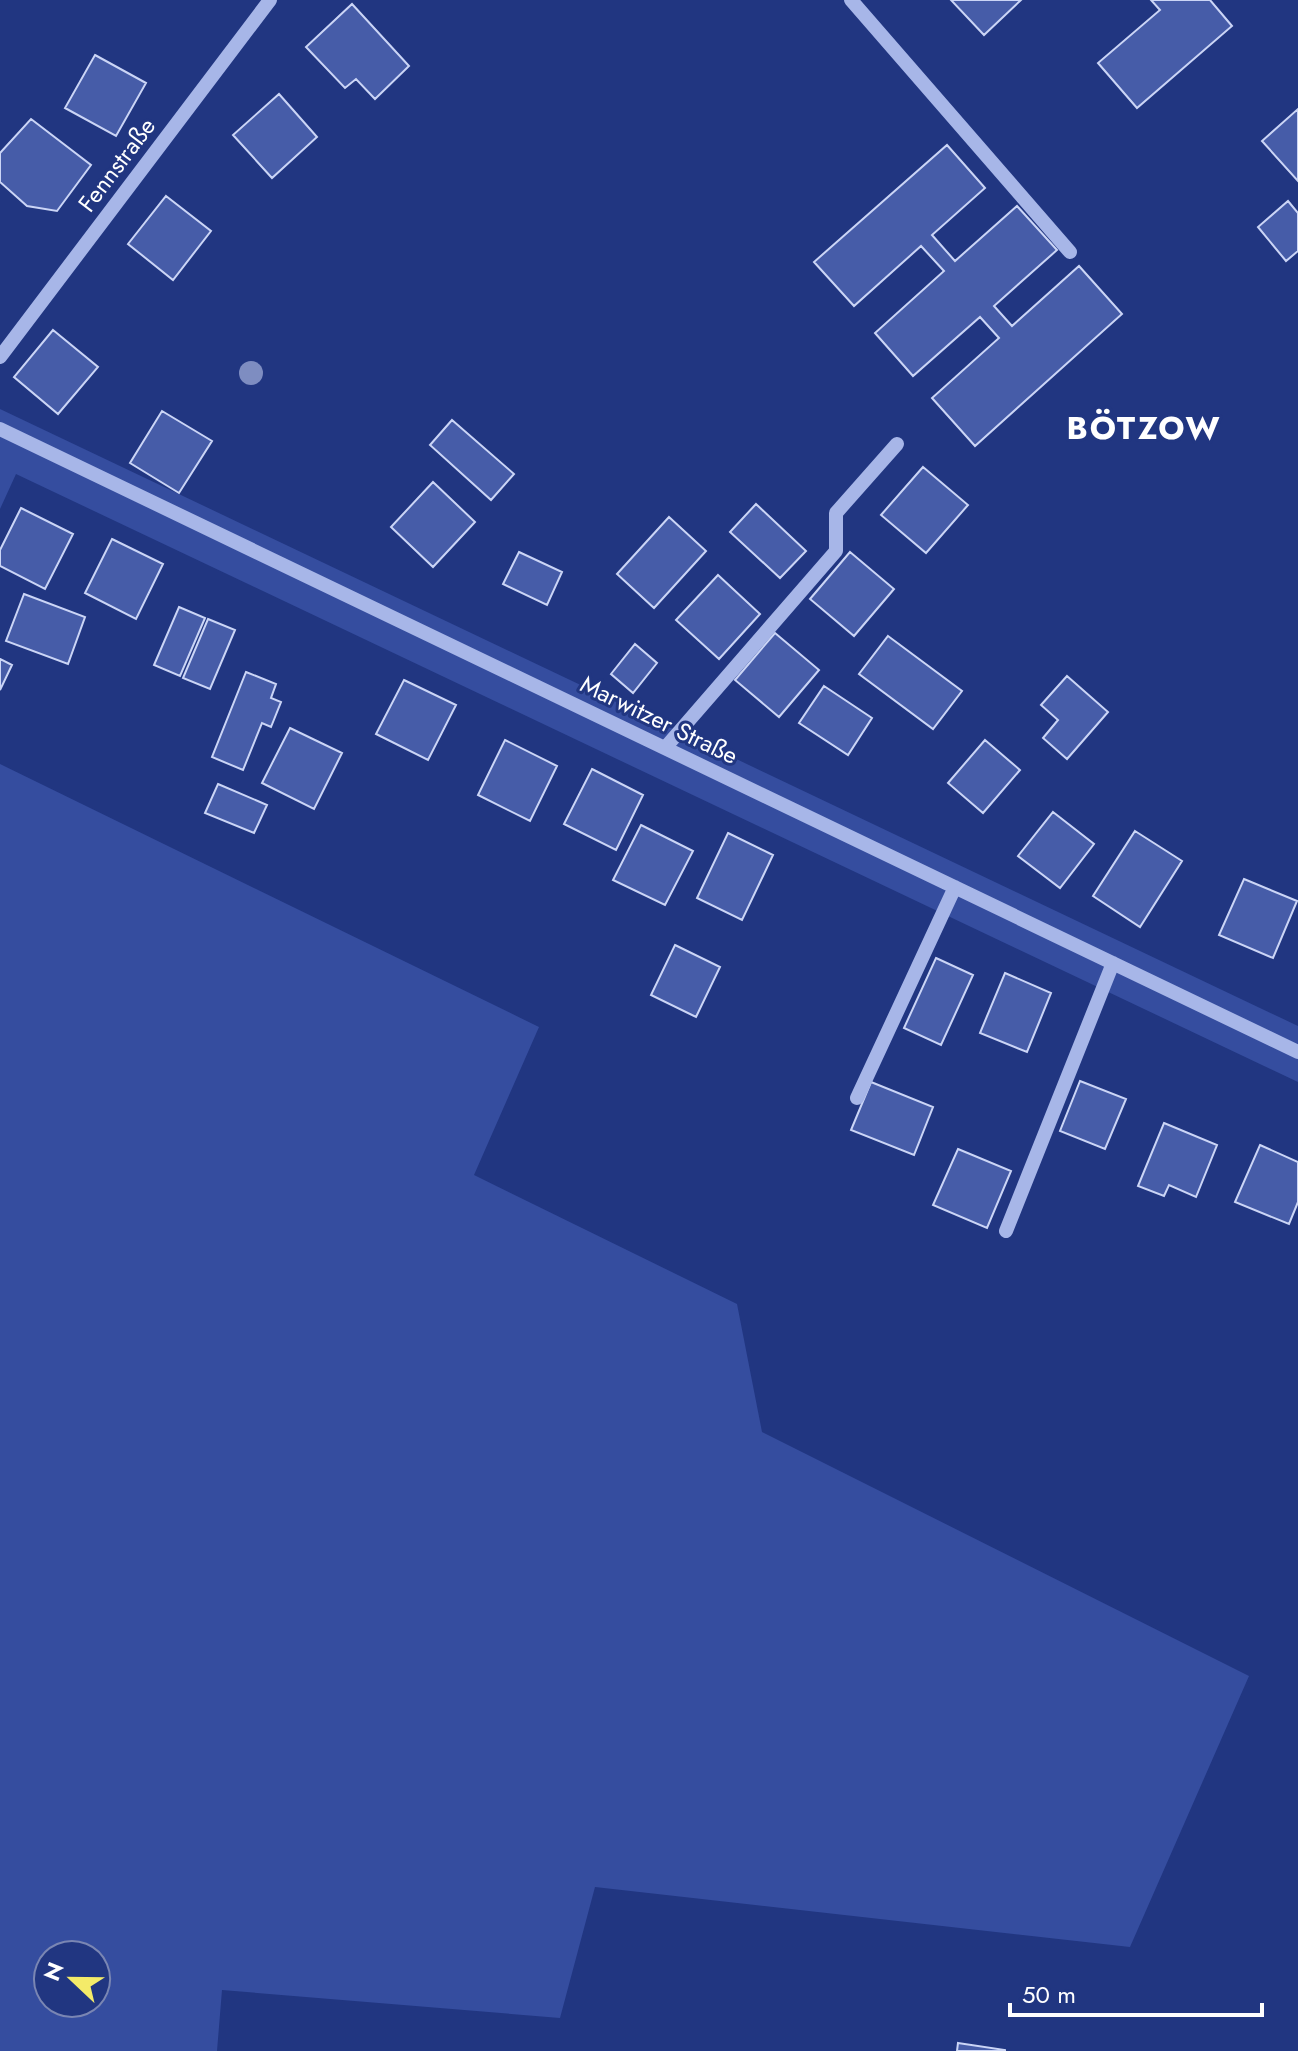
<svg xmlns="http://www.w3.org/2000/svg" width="1298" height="2051" viewBox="0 0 1298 2051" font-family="Jost,sans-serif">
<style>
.green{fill:#354d9f;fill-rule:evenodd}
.building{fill:#465ca8;stroke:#cbd5f6;stroke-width:2}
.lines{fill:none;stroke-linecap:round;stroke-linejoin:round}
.minor{stroke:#a7b6e8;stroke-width:14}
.tree{fill:#7e8dc1}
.labels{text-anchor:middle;stroke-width:6;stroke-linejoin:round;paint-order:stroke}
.street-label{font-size:24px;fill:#fff;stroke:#213681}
.district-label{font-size:32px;font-weight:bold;letter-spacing:2px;fill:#fff;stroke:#213681}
</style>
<rect width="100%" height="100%" fill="#213681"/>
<path class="green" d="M0,409L1298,1026V1082L16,474L0,509Z
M0,764L539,1027L474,1175L737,1304L762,1432L1249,1676L1130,1947L595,1887L560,2018L222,1990L217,2051H0ZM48,1955H96V2003H48Z"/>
<path class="building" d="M951,0H1021L984,35Z
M1151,0H1210L1232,26L1137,108L1098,63L1160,10Z
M352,4L409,66L375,99L356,79L345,88L306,47Z
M95,55L146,83L116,136L65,108Z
M279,94L317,137L272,178L233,135Z
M1298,109V181L1262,141Z
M31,119L91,165L57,211L27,206L0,182V153Z
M947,145L985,188L932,235L955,261L1017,206L1057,250L994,306L1012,326L1079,266L1122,314L975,446L932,398L999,338L980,317L913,376L875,333L944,271L921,246L854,306L814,262Z
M166,196L211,231L173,280L128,244Z
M1288,201L1298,213V251L1286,261L1258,227Z
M53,330L98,367L58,414L14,377Z
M162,411L212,441L179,493L130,463Z
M452,420L514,474L491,500L430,445Z
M923,467L968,505L926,553L881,515Z
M433,482L475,522L433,567L391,527Z
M756,504L806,551L780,578L730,532Z
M21,508L73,534L45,589L0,566V550Z
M669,517L706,551L654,608L617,574Z
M112,539L163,564L136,619L85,593Z
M519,552L562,572L547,605L503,584Z
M850,552L894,589L854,636L810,599Z
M718,575L760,614L719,659L676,620Z
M24,594L85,617L68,664L6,641Z
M179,607L205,618L180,676L154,665Z
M208,619L235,630L210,689L183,678Z
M775,633L819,670L779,717L735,680Z
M888,636L962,691L933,729L859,674Z
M635,644L657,663L633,693L611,674Z
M0,659L12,665L0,690Z
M246,672L276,684L271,698L281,702L271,727L262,723L243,770L212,757Z
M1067,676L1108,712L1067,759L1043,738L1058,720L1041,705Z
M404,680L456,705L428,760L376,734Z
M824,686L872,718L848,755L799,723Z
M290,728L342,753L314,809L262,783Z
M505,740L557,766L530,821L478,795Z
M985,740L1020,770L983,813L948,783Z
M592,769L643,795L616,850L564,824Z
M218,784L267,805L254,833L205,813Z
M1053,812L1094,844L1060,888L1018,856Z
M641,825L693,851L665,905L613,880Z
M1135,831L1182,861L1140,927L1093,896Z
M728,833L773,855L742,920L697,898Z
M1244,879L1297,901L1273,958L1219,935Z
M675,945L720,967L696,1017L651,995Z
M936,958L973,975L941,1045L904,1028Z
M1005,973L1051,993L1027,1052L980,1033Z
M1080,1081L1126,1099L1105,1149L1060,1131Z
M871,1082L933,1107L914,1155L851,1130Z
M1164,1123L1217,1145L1196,1197L1169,1185L1164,1196L1138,1186Z
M1260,1145L1298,1162V1202L1289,1224L1235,1202Z
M958,1149L1011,1171L987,1228L933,1205Z
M958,2043L1005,2050V2051H957Z"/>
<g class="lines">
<path class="minor" d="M851,0L1070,252
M0,357L270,0
M0,429L1298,1052
M665,748L836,551V513L897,444
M857,1098L955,887
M1006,1231L1113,963"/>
</g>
<circle class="tree" cx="251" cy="373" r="12"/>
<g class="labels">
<g class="street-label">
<text transform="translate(117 165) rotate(-53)" y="8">Fennstraße</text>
<text transform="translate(659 720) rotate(26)" y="8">Marwitzer Straße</text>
</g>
<g class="district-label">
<text x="1144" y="439">BÖTZOW</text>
</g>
</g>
<g transform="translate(72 1979) rotate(292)"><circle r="38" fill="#213681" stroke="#7a86b3" stroke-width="2"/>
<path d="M0-6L14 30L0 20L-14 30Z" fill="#f4eb69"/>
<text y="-12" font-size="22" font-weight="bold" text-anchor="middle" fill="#ffffff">N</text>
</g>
<path d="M1010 2003v12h252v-12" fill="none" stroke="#ffffff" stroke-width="4"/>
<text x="1022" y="2003" font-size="24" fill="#ffffff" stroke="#213681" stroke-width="6" paint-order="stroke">50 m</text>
</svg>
